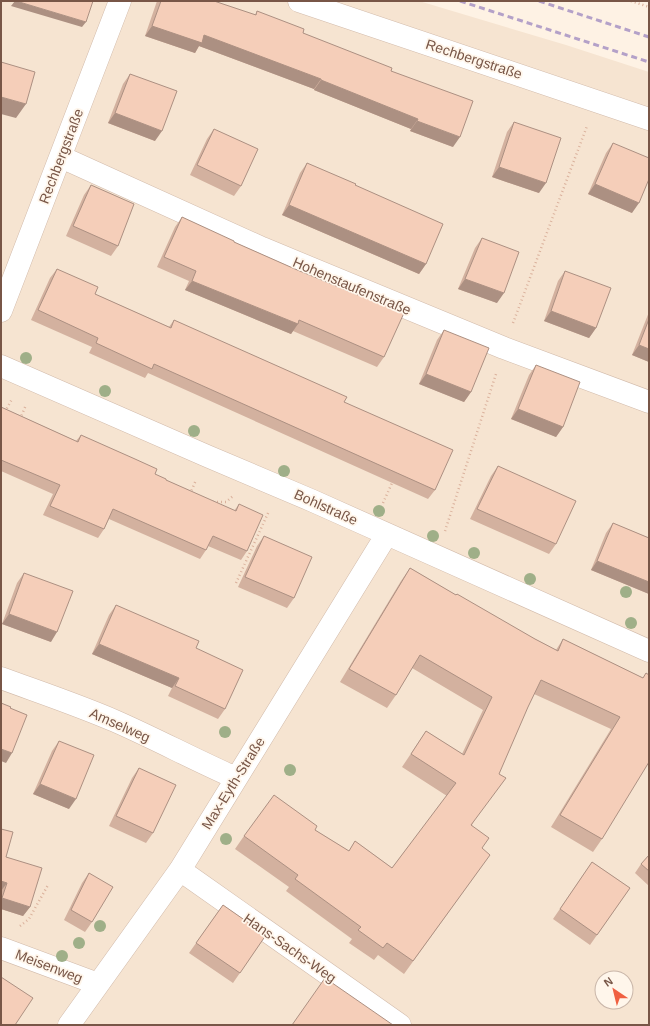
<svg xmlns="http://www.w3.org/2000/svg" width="650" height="1026" viewBox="0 0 650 1026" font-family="Arial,sans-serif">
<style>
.residential{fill:#f6e4d1;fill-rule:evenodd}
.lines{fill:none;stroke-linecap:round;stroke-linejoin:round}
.minor-casing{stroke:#d2bbab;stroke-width:23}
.path{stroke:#dab19c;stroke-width:2.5;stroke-dasharray:1 3;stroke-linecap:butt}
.minor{stroke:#fff;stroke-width:22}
.rail{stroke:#b4a1c8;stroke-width:3;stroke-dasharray:6 4;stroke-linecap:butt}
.tree{fill:#9faf88}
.wall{fill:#d3b19f}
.shaded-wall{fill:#ac9082}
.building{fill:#f5ceb9;stroke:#ac9082}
.labels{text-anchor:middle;stroke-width:3.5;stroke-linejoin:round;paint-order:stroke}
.street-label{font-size:14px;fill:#785647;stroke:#fff6eb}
</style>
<rect width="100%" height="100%" fill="#fef2e4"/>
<path class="residential" d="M1,1H419L566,45L649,72V1025H1ZM602,978H626V1002H602Z"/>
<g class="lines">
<g class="minor-casing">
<path id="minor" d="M299,1L649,119
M61,157L262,248L504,348L649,402
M1,311L120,1
M1,366L207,456L313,501L649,651
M1,678C39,692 78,705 115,721C156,739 195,760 236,778
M180,870L400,1025
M1,948L98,984
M69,1025L180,870L387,534"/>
</g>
<path class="path" d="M631,1L649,7
M513,323L587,126
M5,412L12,399
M20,419L26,405
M190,494L196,480
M213,502H226L233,496
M383,503L392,483
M445,531L496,374
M236,583L269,511
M20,926L29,919L48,885"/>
<use href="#minor" class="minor"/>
<path class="rail" d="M460,1L649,62
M539,1L649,37"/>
</g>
<g class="tree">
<circle cx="26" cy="358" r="6"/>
<circle cx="105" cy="391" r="6"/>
<circle cx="194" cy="431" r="6"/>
<circle cx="284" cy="471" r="6"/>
<circle cx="379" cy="511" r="6"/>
<circle cx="433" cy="536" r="6"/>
<circle cx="474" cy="553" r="6"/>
<circle cx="530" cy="579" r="6"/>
<circle cx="626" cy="592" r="6"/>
<circle cx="631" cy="623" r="6"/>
<circle cx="225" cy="732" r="6"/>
<circle cx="290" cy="770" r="6"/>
<circle cx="226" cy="839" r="6"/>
<circle cx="100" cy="926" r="6"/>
<circle cx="79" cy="943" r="6"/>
<circle cx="62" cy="956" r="6"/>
</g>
<path class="wall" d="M157,1H214L255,15L257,11L303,33L391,71L453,147L410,131L411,129L314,90V89L199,46L195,53L145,36Z
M130,74L155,141L108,123L123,84Z
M514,122L539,193L492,177L507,132Z
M214,129L241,186L234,196L190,175L207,139Z
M613,143L632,213L588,194L606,153Z
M307,163L426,264L419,274L282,215L300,173Z
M91,185L118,246L111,256L66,236L84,195Z
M182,217L234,242L295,269L358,295L359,293L384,357L377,367L293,331L291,334L185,290L189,281L157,267L175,227Z
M482,238L497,303L458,289L475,248Z
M57,269L95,294L169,327L174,320L344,402L435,490L428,499L148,373L145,378L89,353L92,347L31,320L50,278Z
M565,271L596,328L589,338L544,321L558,281Z
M649,312V362L632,355Z
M444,330L471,392L464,402L419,384L437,340Z
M536,365L563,427L556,437L511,419L529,375Z
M1,407L76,441L81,435L166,480L234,511L239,504L247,551L241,560L208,546L206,550L200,559L109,519L104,529L98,538L43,515L53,494L1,471Z
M498,466L556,544L549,554L470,519L491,476Z
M613,523L649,538V594L591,570L606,533Z
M264,536L294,598L287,608L238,587L257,546Z
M410,568L456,595L535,639L556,650L563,639L643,678L646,673L602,839L593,852L551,827L611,729L534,694L472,825L482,848L481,867L404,974L378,955L374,960L349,943L352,939L286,891L289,887L235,849L244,836L315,830L349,851L355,841L392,868L447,796L402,767L426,731L462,754L483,710L412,668L396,695L387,708L340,682L401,581Z
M24,573L51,642L2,624L17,583Z
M116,605L196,648L225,709L218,719L168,696L172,688L92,654L109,615Z
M59,741L69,809L33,794L52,751Z
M139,768L153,833L146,843L109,826L132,778Z
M1,829L6,857L30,907L23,916L1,909Z
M649,855V886L635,873L641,864Z
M592,862L630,888L590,945L553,919Z
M89,873L92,922L85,932L64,920L82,883Z
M223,905L266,935L233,983L189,953Z"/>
<path class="shaded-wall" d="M15,1H16L86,22L82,27L11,6Z
M152,26L204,35L321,79L314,89L199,46L195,53L145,36Z
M321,80L418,119L411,129L314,90Z
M1,97L26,104L16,118L1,114Z
M115,113L162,131L155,141L108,123Z
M417,121L460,137L453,147L410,131Z
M499,167L546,183L539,193L492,177Z
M595,184L639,203L632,213L588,194Z
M289,205L426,264L419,274L282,215Z
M465,279L504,293L497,303L458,289Z
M192,281L298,324L291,334L185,290Z
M551,311L596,328L589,338L544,321Z
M639,345L649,349V362L632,355Z
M426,374L471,392L464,402L419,384Z
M518,409L563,427L556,437L511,419Z
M597,561L649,582V594L591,570Z
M9,614L57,632L51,642L2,624Z
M99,644L179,678L172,688L92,654Z
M1,749L12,753L6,763L1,761Z
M40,784L76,799L69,809L33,794Z
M1,881L7,883L1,891Z
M2,898L30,907L23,916L1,909V899Z"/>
<path class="building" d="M16,1H93L86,22Z
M161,1H214L256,15L257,11L304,29L303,33L392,68L391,71L473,101L460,137L417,121L418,119L321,80V79L204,35L202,43L152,26Z
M1,62L35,72L26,104L1,97Z
M130,74L177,91L162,131L115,113Z
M514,122L561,138L546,183L499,167Z
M214,129L258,149L241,186L197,165Z
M613,143L649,158V179L639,203L595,184Z
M307,163L356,184L355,185L443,224L426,264L289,205Z
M91,185L134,204L118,246L73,226Z
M182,217L234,241V242L295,269L358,295L359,293L404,313L384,357L299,320L298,324L192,281L196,271L164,257Z
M482,238L519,252L504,293L465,279Z
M57,269L98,287L95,294L171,328L174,320L347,397L344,402L453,450L435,490L154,364L152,369L96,343L98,338L38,310Z
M565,271L611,288L596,328L551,311Z
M649,319V349L639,345Z
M444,330L489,348L471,392L426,374Z
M536,365L580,382L563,427L518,409Z
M1,407L78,442L81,435L135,459L157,469L155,474L166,479V480L236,511L239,504L263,515L247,551L213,536L206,550L113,509L104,529L50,506L60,485L1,460Z
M498,466L576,501L556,544L477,509Z
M613,523L649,538V582L597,561Z
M264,536L312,557L294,598L245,577Z
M410,568L456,595L457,594L535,639L558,651L563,639L643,678L646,673L649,675V762L602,839L560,815L620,717L541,680L528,707L499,774L506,778L471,825L489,838L482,848L490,855L413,961L387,943L383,948L358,930L361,927L295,879L298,875L244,836L274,795L317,826L315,830L349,851L355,841L392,868L456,783L411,754L426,731L464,755L492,697L420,655L396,695L349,669Z
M24,573L73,591L57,632L9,614Z
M116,605L199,641L196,648L243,670L225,709L175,686L179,678L99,644Z
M1,703L11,707L10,708L27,715L12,753L1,749Z
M59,741L94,755L76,799L40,784Z
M139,768L176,785L153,833L116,816Z
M1,829L13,832L6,857L42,868L30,907L2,898L7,883L1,881Z
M649,855V871L641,864Z
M592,862L630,888L597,935L560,909Z
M89,873L113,887L92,922L71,910Z
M223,905L266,935L240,973L196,943Z
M1,977L33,998L15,1025H1Z
M325,978L393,1025H292Z"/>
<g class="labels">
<g class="street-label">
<text transform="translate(474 59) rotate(18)" y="5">Rechbergstraße</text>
<text transform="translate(61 156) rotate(-69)" y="5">Rechbergstraße</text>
<text transform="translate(352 286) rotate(23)" y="5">Hohenstaufenstraße</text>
<text transform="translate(326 507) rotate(24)" y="5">Bohlstraße</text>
<text transform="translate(120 725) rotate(24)" y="5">Amselweg</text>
<text transform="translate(233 783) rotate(-58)" y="5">Max-Eyth-Straße</text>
<text transform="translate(290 948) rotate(35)" y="5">Hans-Sachs-Weg</text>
<text transform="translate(49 966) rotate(21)" y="5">Meisenweg</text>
</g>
</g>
<rect width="650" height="1026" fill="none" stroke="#785647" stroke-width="4"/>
<g transform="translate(614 990) rotate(325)"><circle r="19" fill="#fff6eb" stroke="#c9b6a9"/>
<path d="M0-3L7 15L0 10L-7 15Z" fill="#f06041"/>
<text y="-6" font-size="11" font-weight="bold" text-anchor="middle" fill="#785647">N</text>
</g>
</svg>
